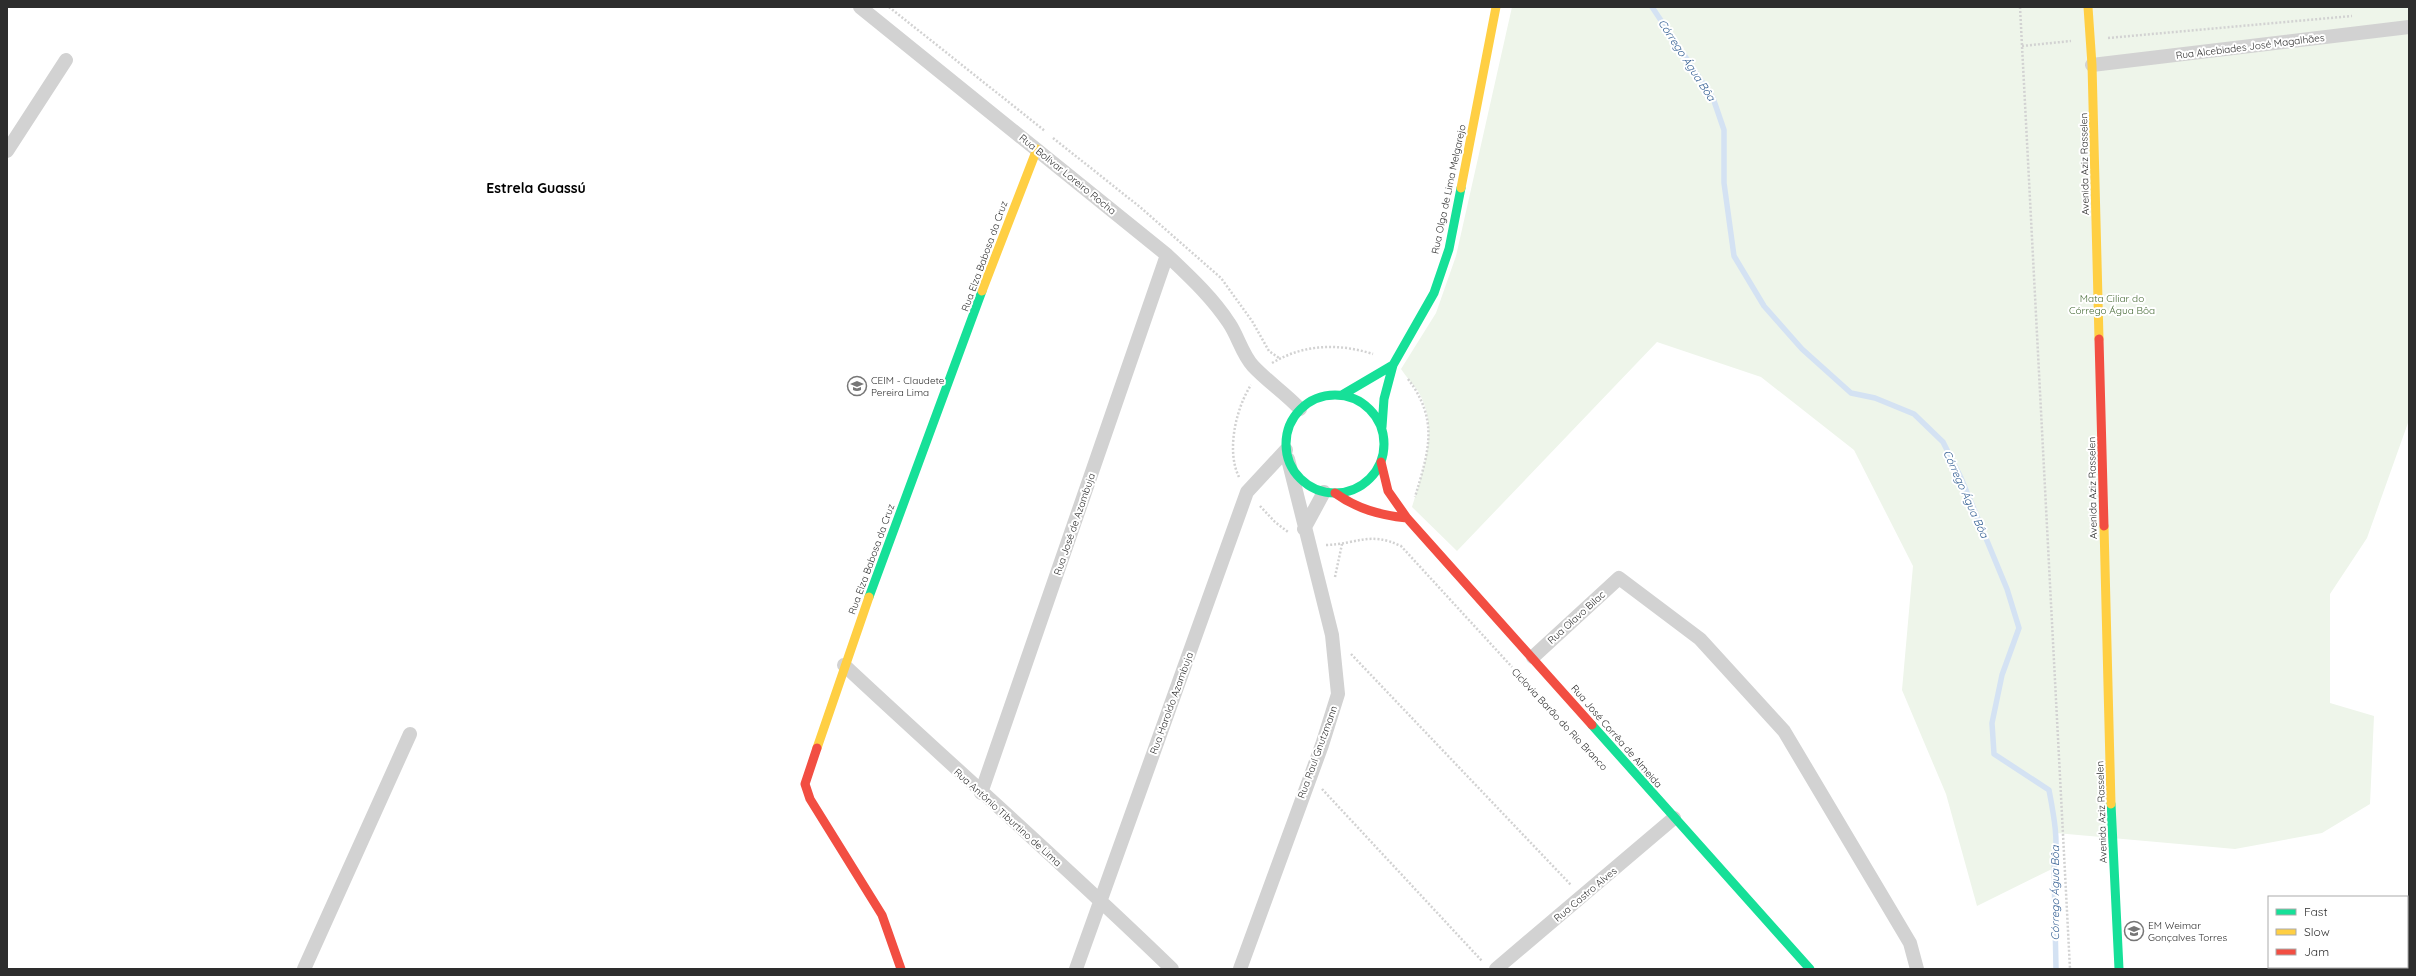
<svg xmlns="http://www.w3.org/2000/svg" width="2416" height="976" viewBox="0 0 2416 976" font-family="Quicksand,sans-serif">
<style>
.green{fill:#eef5ea}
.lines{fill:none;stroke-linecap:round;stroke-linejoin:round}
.stream{stroke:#d4e2f3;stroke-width:5.5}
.path{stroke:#d2d2d2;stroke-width:2.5;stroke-dasharray:2 2;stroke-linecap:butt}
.street{stroke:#d2d2d2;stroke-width:14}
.fast{stroke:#16e098;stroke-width:9}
.slow{stroke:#ffcf43;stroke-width:9}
.jam{stroke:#f24e42;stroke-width:9}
.labels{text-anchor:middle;stroke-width:4;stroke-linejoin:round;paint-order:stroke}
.street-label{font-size:10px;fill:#2d2d2d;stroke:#fff}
.park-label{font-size:10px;fill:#476b37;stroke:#fff}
.poi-label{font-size:10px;fill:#2d2d2d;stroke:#fff;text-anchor:start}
.water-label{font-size:11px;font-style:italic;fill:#356094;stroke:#fff}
.district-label{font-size:14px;font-weight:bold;fill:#000;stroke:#fff}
</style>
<rect width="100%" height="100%" fill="#fff"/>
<path class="green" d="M1512,7H2409V420L2367,538L2330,594V703L2374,716L2370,804L2322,833L2235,849L2056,833L2054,868L1977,906L1946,794L1902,690L1913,566L1854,450L1761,377L1657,342L1457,551L1412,507C1423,470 1440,428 1418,391C1413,384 1406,377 1401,369L1436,313L1456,256Z"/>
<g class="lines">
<path class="stream" d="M1652,7L1713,98L1724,130V183L1734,256L1764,306L1802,349L1851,393L1875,398L1914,414L1943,442L1961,478L2007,589L2019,628L2002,675L1992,723L1994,754L2049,790C2054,816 2059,842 2054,868L2056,969"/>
<path class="path" d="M889,7L1045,131
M2020,7L2070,969
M2108,38L2352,16
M2022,46L2071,41
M1053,138L1140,207L1221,278L1252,321L1269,351L1279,358
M1272,363C1304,344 1338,343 1373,354
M1408,379C1440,421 1428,453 1415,497
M1239,477C1226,451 1236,408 1251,385
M1260,506L1275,522L1288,532
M1326,545C1358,544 1369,531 1401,546L1512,667
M1335,577L1342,544
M1351,654L1571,885
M1322,789L1482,961"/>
<path class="street" d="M860,7L1167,255C1189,276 1212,297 1229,323C1238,336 1242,354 1253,366C1268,382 1285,393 1300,409
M2092,65L2409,27
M7,151L66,60
M1304,529L1324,492
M1533,657L1619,578L1700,639L1784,731L1910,943L1917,969
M844,665C953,767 1065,865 1172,969
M981,793L1167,255
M2407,922H2409
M304,969L410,734
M1076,969L1247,492L1286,450
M1240,969L1322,745L1338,694L1332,635L1288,459
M1496,969L1674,818"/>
<path class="fast" d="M1286 444a49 49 0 1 1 98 0a49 49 0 1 1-98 0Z
M1342,395L1393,365
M1382,427L1384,399L1393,365L1434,293L1449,249L1461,188
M869,597L982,291
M1592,725L1810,969
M2111,804L2119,969"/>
<path class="slow" d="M2088,7L2092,65L2099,339
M1461,188L1496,7
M982,291L1037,149
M2104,526L2111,804
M817,748L869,597"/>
<path class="jam" d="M2099,339L2104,526
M1381,462L1388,491L1407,518L1592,725
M1335,493C1357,509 1380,515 1407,518
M817,748L805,784L810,799L882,915L901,969"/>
</g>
<defs>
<g id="school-ring" transform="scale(1)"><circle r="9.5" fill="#fff" stroke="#767676" stroke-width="1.5"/><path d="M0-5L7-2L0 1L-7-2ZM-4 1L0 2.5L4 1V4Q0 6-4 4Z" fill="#767676"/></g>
</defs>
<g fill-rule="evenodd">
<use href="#school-ring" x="857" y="386"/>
<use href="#school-ring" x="2134" y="931"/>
</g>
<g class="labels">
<g class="street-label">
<text transform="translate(2250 46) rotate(-7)" y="4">Rua Alcebiades José Magalhães</text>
<text transform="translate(2084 164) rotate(-91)" y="4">Avenida Aziz Rasselen</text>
<text transform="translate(1068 174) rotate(39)" y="4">Rua Bolivar Loreiro Rocha</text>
<text transform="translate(1448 189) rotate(-78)" y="4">Rua Olga de Lima Melgarejo</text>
<text transform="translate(984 256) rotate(-70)" y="4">Rua Elza Babosa da Cruz</text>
<text transform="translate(2092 488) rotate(-91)" y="4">Avenida Aziz Rasselen</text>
<text transform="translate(1074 524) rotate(-71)" y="4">Rua José de Azambuja</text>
<text transform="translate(871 559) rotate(-70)" y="4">Rua Elza Babosa da Cruz</text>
<text transform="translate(1576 617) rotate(-42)" y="4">Rua Olavo Bilac</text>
<text transform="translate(1171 703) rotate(-70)" y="4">Rua Haroldo Azambuja</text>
<text transform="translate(1560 719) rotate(47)" y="4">Ciclovia Barão do Rio Branco</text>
<text transform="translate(1617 736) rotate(49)" y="4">Rua José Corrêa de Almeida</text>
<text transform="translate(1317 752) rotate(-70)" y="4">Rua Raul Gnutzmann</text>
<text transform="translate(2101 812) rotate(-92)" y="4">Avenida Aziz Rasselen</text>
<text transform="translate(1008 817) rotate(42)" y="4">Rua Antônio Tiburtino de Lima</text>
<text transform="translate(1585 894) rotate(-40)" y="4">Rua Castro Alves</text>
</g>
<g class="park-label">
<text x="2112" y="302">Mata Ciliar do<tspan x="2112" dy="12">Córrego Água Bôa</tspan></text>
</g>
<g class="poi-label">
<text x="871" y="384">CEIM - Claudete<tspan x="871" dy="12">Pereira Lima</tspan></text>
<text x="2148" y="929">EM Weimar<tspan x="2148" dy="12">Gonçalves Torres</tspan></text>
</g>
<g class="water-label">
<text transform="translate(1687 60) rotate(57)" y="4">Córrego Água Bôa</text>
<text transform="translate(1966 494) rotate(66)" y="4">Córrego Água Bôa</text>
<text transform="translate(2055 893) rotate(-90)" y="4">Córrego Água Bôa</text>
</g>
<g class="district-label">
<text x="536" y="193">Estrela Guassú</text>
</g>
</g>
<rect width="2416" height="976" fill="none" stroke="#2d2d2d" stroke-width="16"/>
<rect x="2268" y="896" width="140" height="72" fill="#ffffff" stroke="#ababab"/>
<rect x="2276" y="909" width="20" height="6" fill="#16e098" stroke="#ababab"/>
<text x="2304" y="916" font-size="12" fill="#2d2d2d">Fast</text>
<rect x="2276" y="929" width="20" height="6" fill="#ffcf43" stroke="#ababab"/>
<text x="2304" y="936" font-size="12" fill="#2d2d2d">Slow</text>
<rect x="2276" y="949" width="20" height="6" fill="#f24e42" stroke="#ababab"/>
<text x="2304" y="956" font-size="12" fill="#2d2d2d">Jam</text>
</svg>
